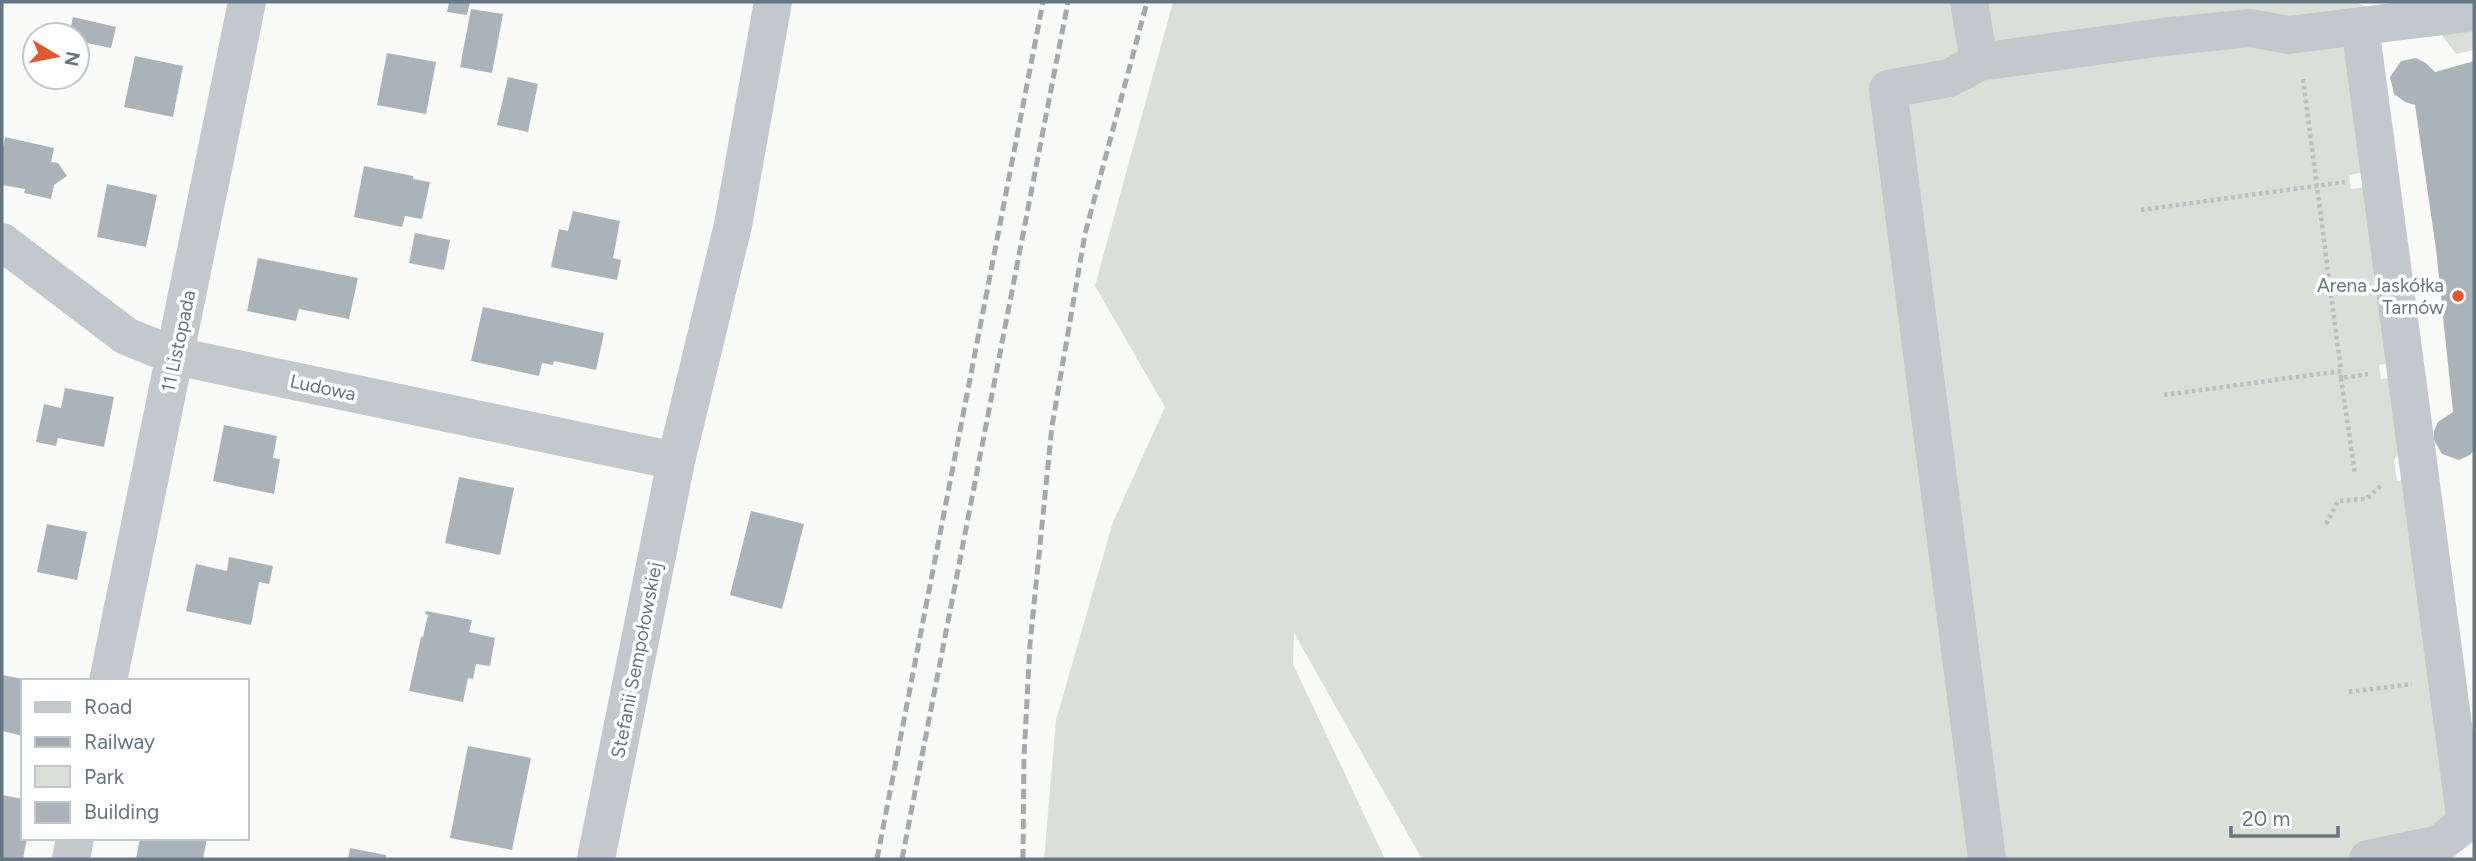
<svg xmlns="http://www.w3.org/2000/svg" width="2476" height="861" viewBox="0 0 2476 861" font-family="Figtree,sans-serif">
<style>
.green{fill:#dadfd7}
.building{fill:#aab3b9}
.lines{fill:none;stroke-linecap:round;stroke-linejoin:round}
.path{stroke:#bbbfc2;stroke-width:4.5;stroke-dasharray:3.5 3.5;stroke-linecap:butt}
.minor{stroke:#c3c8cc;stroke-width:38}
.rail{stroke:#a2aab0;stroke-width:5;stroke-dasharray:10 5;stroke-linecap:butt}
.poi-dot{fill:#e4572e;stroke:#fff;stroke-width:2.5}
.labels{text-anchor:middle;stroke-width:7;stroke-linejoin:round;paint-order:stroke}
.poi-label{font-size:19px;fill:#657683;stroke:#fff;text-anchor:end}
.street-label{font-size:19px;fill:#657683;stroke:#fff}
</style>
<rect width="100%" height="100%" fill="#fafaf8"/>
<path class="green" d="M1173,2H2355L2367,7L2328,44L2345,48L2369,171L2349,175L2351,189L2372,186L2393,362L2379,365L2381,379L2395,377L2404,448L2394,460L2397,481L2409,479L2456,856L2442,859H1422L1294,633L1293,664L1385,859H1044L1056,720L1113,522L1165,407L1095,286Z
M2474,25V50L2456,54L2438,30Z"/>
<path class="building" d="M449,2H470L467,15L447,12Z
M471,9L503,14L492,73L460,67Z
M73,17L116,27L111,48L77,41V35H69Z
M387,53L436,62L426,114L377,105Z
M135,56L183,66L173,117L124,107Z
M2416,58L2426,63L2435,72L2474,61V450L2470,455L2459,460L2442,454L2434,440V431L2438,422L2453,412L2436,249L2415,105L2405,102L2394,94L2390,77L2401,61Z
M508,77L538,84L528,132L497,125Z
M5,137L54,148L51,162L58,163L67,176L54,185L51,199L24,193L25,189L2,185V153Z
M364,166L413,176V179L430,182L422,219L405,216L402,227L354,217Z
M107,184L157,195L146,247L97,237Z
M573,211L620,221L613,258L621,260L617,280L551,267L559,229L568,231Z
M415,233L450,240L444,270L409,263Z
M258,258L358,278L349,319L299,309L296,321L247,311Z
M483,307L604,333L596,370L554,361L553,365L542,363L539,376L471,361Z
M65,388L114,397L104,447L58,438L56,446L36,442L44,404L61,408Z
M224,425L277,436L273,458L280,459L274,494L213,481Z
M459,477L514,488L500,555L445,543Z
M751,511L804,524L782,609L730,595Z
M47,524L87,532L77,580L37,572Z
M229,557L273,566L269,584L259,582L251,625L186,611L196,564L227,571Z
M426,611L472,620L469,632L495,638L490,666L476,664L473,679L468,678L463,702L409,691L421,637H423L428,615L425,614Z
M2,675L23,679V736L2,731Z
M468,746L531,758L512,850L450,838Z
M2,795L23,799V838H27L23,859H2Z
M140,838H207L203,859H136Z
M350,848L386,855V859H348Z"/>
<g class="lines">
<path class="path" d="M2303,79L2341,371
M2141,210L2345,182
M2341,378L2355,474
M2164,395L2341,371V378L2368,374
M2326,524L2338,501L2366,499L2383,484
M2349,692L2412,684"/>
<path class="minor" d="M1969,2L1979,62
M2360,26L2466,823
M2,242L126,336L175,356L676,461
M108,681L247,2
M71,859L75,838
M596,859L676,461L733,225L773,2
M1987,859L1888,89L1949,78L1979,62L2163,37L2250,28L2289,35L2474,12
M2368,859L2439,844L2466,823L2474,821"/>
<path class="rail" d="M877,859L1043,2
M902,859L1068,2
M1023,859L1024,756L1030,644L1052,426L1085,234L1147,2"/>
</g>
<circle class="poi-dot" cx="2458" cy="296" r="7"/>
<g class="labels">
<g class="poi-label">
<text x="2444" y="292">Arena Jaskółka<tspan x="2444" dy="22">Tarnów</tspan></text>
</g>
<g class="street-label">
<text transform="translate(178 341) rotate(-78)" y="7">11 Listopada</text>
<text transform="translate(323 387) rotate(12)" y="7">Ludowa</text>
<text transform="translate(636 660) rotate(-79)" y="7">Stefanii Sempołowskiej</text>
</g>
</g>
<rect width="2476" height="861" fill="none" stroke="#657683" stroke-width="7"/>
<rect x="21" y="679" width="228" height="161" fill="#ffffff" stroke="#c1c8cd" stroke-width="2"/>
<rect x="35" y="702" width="35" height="10" fill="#c3c8cc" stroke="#c1c8cd" stroke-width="2"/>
<text x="84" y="714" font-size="21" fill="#657683">Road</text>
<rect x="35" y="737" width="35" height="10" fill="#a2aab0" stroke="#c1c8cd" stroke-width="2"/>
<text x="84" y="749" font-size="21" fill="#657683">Railway</text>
<rect x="35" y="766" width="35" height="21" fill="#dadfd7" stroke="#c1c8cd" stroke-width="2"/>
<text x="84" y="784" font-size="21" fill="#657683">Park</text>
<rect x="35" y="802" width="35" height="21" fill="#aab3b9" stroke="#c1c8cd" stroke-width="2"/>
<text x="84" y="819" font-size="21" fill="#657683">Building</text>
<g transform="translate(56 56) rotate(100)"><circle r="33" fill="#ffffff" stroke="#c1c8cd" stroke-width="2"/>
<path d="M0-5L12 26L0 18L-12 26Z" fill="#e4572e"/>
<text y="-10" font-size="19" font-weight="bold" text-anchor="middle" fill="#657683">N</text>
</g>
<path d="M2231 826v10h107v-10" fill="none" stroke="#657683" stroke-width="3.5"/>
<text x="2242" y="826" font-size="21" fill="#657683" stroke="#ffffff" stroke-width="5" paint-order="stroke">20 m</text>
</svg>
